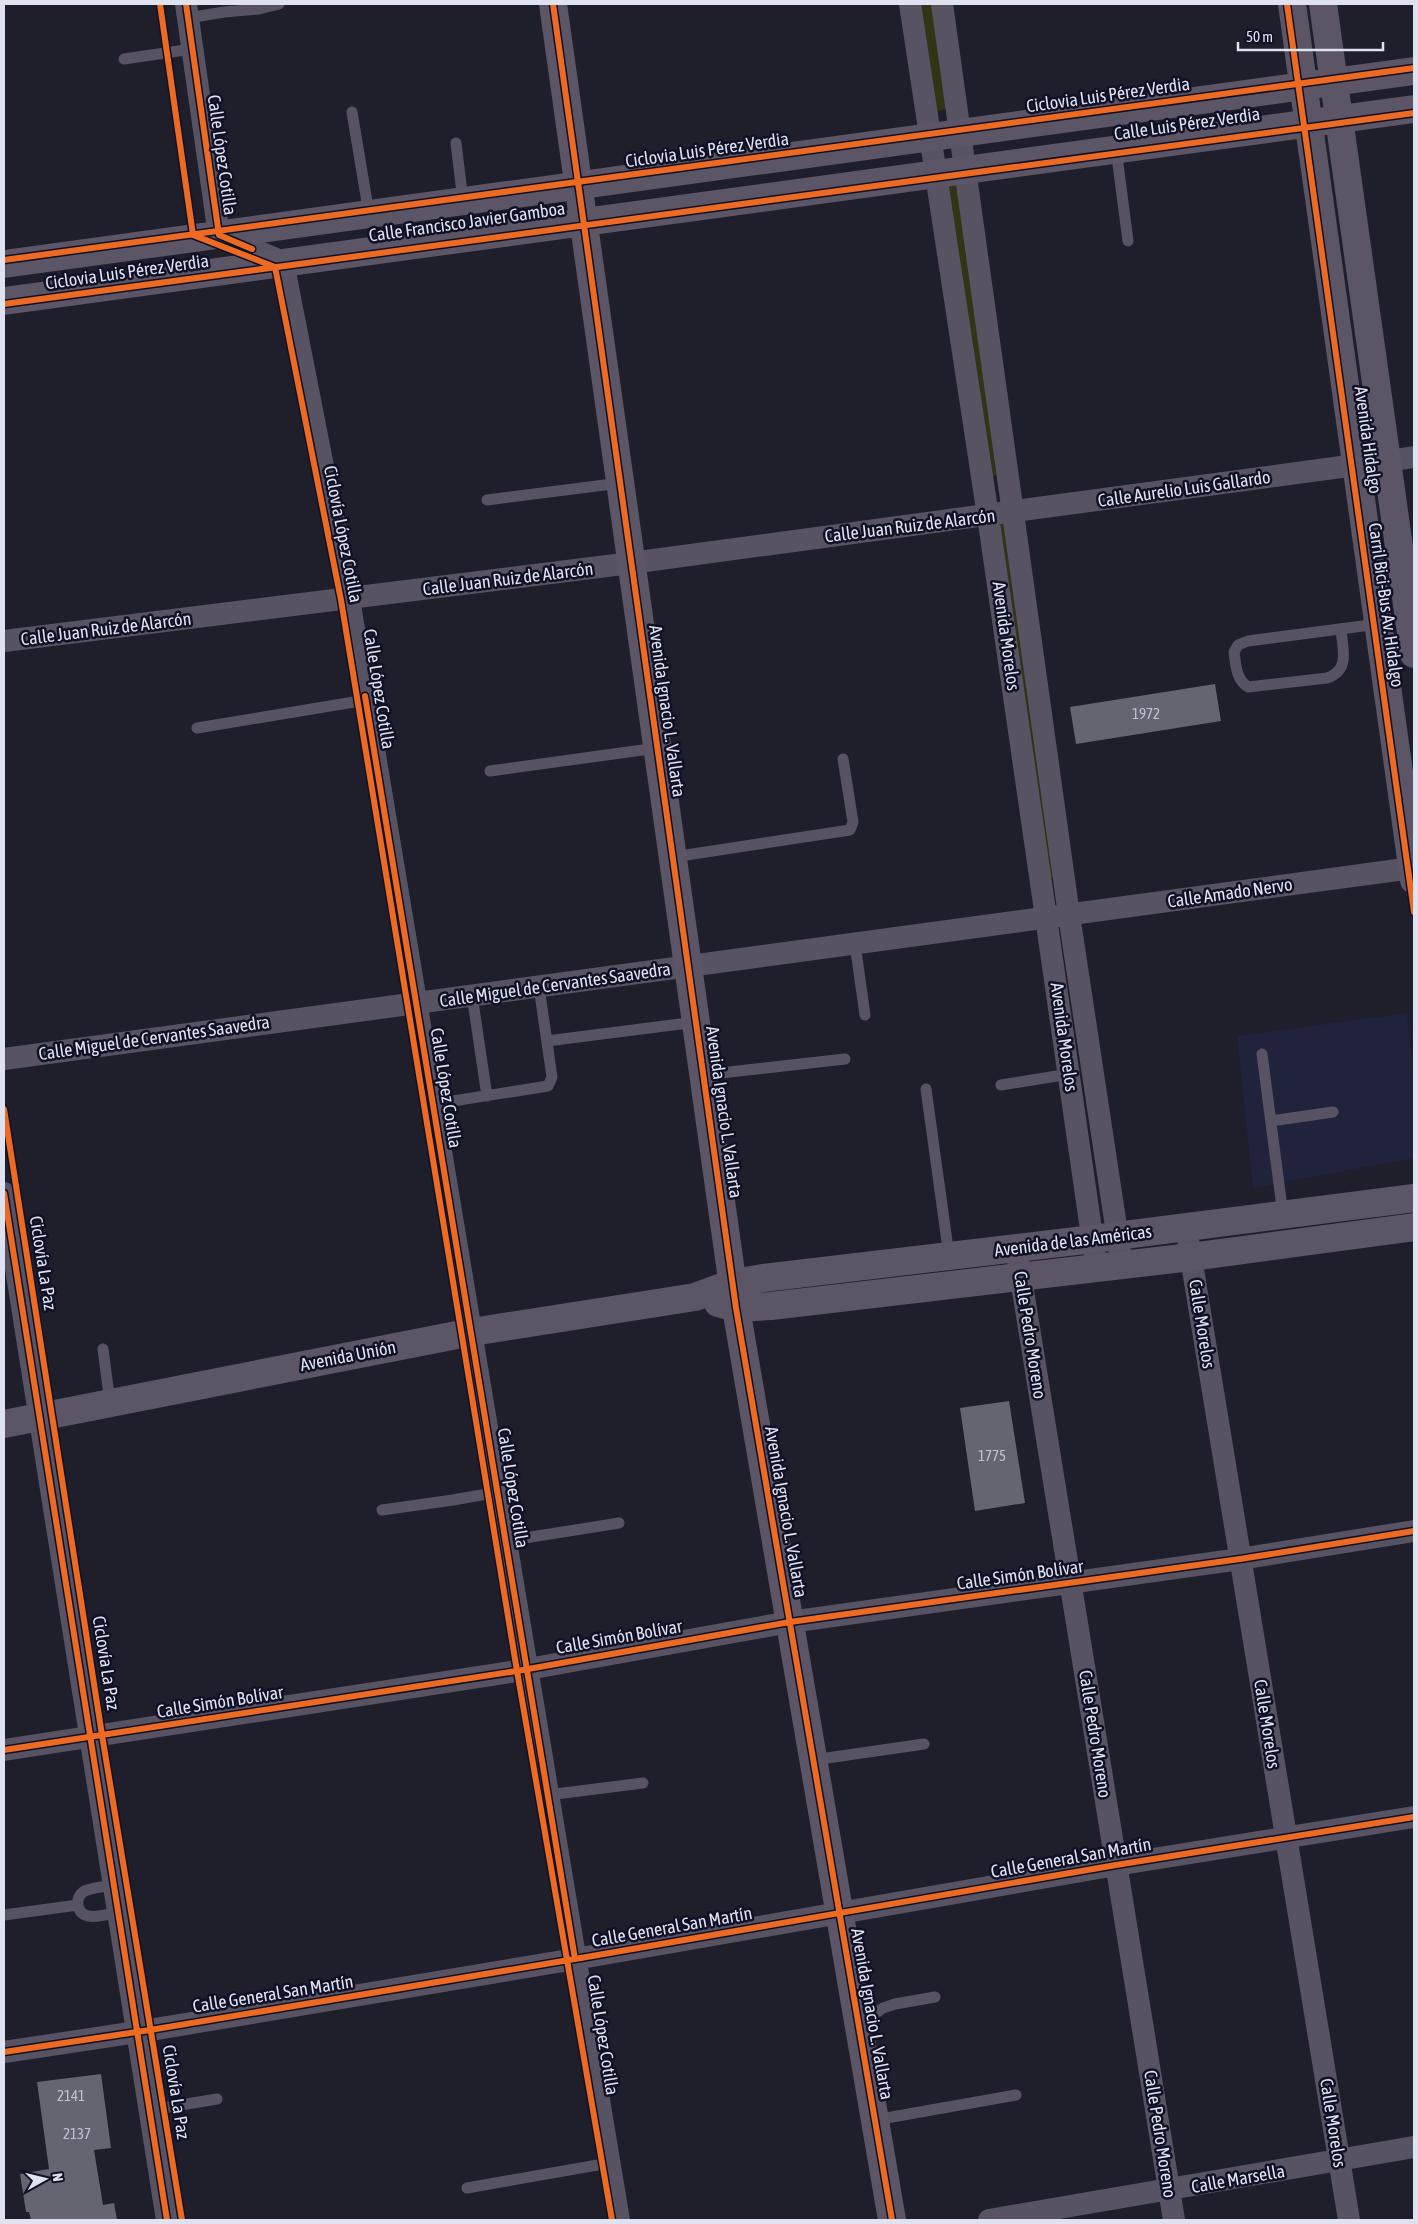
<svg xmlns="http://www.w3.org/2000/svg" width="1418" height="2224" viewBox="0 0 1418 2224" font-family="'Asap Condensed',sans-serif">
<style>
.built{fill:#21223b}
.park{fill:#333415}
.building{fill:#646570}
.lines{fill:none;stroke-linecap:round;stroke-linejoin:round}
.lane{stroke:#585362;stroke-width:11}
.street{stroke:#585362;stroke-width:22}
.secondary{stroke:#5c5566;stroke-width:28}
.cycleway-casing{stroke:#101126;stroke-width:9}
.cycleway{stroke:#ed6a23;stroke-width:6}
.labels{text-anchor:middle;stroke-width:5;stroke-linejoin:round;paint-order:stroke}
.number-label{font-size:15px;fill:#c0c3d1}
.street-label{font-size:18px;fill:#dfe2f1;stroke:#101126}
</style>
<rect width="100%" height="100%" fill="#1e1f2b"/>
<path class="built" d="M1407,1013L1414,1078V1158L1253,1188L1237,1036Z"/>
<path class="park" d="M914,4H934L949,109L929,112Z
M957,178L1000,475L985,477L943,180Z
M1007,523L1058,877L1047,879L996,525Z"/>
<path class="building" d="M1215,684L1221,721L1076,744L1070,707Z
M1009,1401L1025,1503L975,1511L960,1408Z
M101,2074L111,2148L94,2150L103,2205L114,2203L117,2220H31L29,2212H26L20,2174L49,2169L37,2082Z"/>
<g class="lines">
<path class="lane" d="M188,18L224,12L259,9L279,4
M124,59L192,49
M352,112L369,214
M456,143L463,201
M1116,149L1128,241
M487,500L620,483
M1341,630C1343,650 1350,670 1327,678L1248,687C1236,679 1236,666 1234,652L1238,645L1248,641L1378,624
M197,728L366,700
M490,771L657,748
M673,857L850,830L853,822L843,759
M855,944L865,1015
M472,995L487,1096
M547,1041L696,1022
M1262,1054L1283,1215
M703,1075L845,1059
M1001,1085L1069,1074
M926,1089L949,1256
M434,1104L548,1086L552,1077L539,987
M1271,1121L1333,1112
M103,1349L110,1403
M382,1510L453,1500L498,1492
M506,1541L619,1523
M813,1760L924,1744
M548,1795L643,1783
M114,1885C105,1887 91,1887 83,1892C79,1895 77,1900 78,1905C81,1924 106,1914 118,1912
M4,1915L78,1905
M860,2024L883,2008L895,2004L935,1997
M150,2110L217,2099
M875,2120L1016,2095
M467,2188L609,2163"/>
<path class="street" d="M186,4L219,235L283,262L349,599L619,2220
M910,4L988,516L1095,1257
M942,4L1069,915L1122,1266
M1388,461L1414,457
M4,641L631,563L1356,465
M4,1059L1412,868
M4,1193L167,2220
M1186,1227L1349,2220
M1016,1248L1174,2220
M4,1750L517,1671L790,1622L1240,1559L1414,1531
M4,2052L150,2030L575,1959L1116,1865L1414,1817
M989,2220L1414,2147"/>
<path class="secondary" d="M553,4L736,1308L892,2220
M1292,4L1414,880
M1323,4L1414,654
M4,264L1414,71
M4,301L1414,109
M718,1303L736,1308L771,1306L1191,1257L1414,1227
M4,1424L472,1332L695,1297L733,1283L763,1278L1093,1239L1414,1198"/>
<g class="cycleway-casing">
<path id="cycleway" d="M160,4L193,235L275,267L341,600L517,1671L612,2220
M186,4L219,235L252,249
M553,4L736,1308L892,2220
M1287,4L1414,912
M4,260L1414,68
M4,304L1414,113
M365,696L575,1959
M4,1109L102,1735L182,2220
M4,1193L167,2220
M4,1750L517,1671L790,1622L1240,1559L1414,1531
M4,2052L150,2030L575,1959L1116,1865L1414,1817"/>
</g>
<use href="#cycleway" class="cycleway"/>
</g>
<g class="labels">
<g class="number-label">
<text x="1146" y="719">1972</text>
<text x="992" y="1461">1775</text>
<text x="71" y="2101">2141</text>
<text x="77" y="2139">2137</text>
</g>
<g class="street-label">
<text transform="translate(1108 95) rotate(-8)" y="6">Ciclovia Luis Pérez Verdia</text>
<text transform="translate(1187 124) rotate(-8)" y="6">Calle Luis Pérez Verdia</text>
<text transform="translate(707 150) rotate(-8)" y="6">Ciclovia Luis Pérez Verdia</text>
<text transform="translate(222 155) rotate(82)" y="6">Calle López Cotilla</text>
<text transform="translate(467 222) rotate(-8)" y="6">Calle Francisco Javier Gamboa</text>
<text transform="translate(127 272) rotate(-8)" y="6">Ciclovia Luis Pérez Verdia</text>
<text transform="translate(1368 440) rotate(82)" y="6">Avenida Hidalgo</text>
<text transform="translate(1184 489) rotate(-8)" y="6">Calle Aurelio Luis Gallardo</text>
<text transform="translate(910 526) rotate(-7)" y="6">Calle Juan Ruiz de Alarcón</text>
<text transform="translate(343 534) rotate(79)" y="6">Ciclovía López Cotilla</text>
<text transform="translate(508 579) rotate(-7)" y="6">Calle Juan Ruiz de Alarcón</text>
<text transform="translate(1386 605) rotate(82)" y="6">Carril Bici-Bus Av. Hidalgo</text>
<text transform="translate(106 629) rotate(-7)" y="6">Calle Juan Ruiz de Alarcón</text>
<text transform="translate(1006 636) rotate(82)" y="6">Avenida Morelos</text>
<text transform="translate(379 689) rotate(81)" y="6">Calle López Cotilla</text>
<text transform="translate(667 711) rotate(82)" y="6">Avenida Ignacio L. Vallarta</text>
<text transform="translate(1230 893) rotate(-8)" y="6">Calle Amado Nervo</text>
<text transform="translate(555 985) rotate(-8)" y="6">Calle Miguel de Cervantes Saavedra</text>
<text transform="translate(1064 1037) rotate(82)" y="6">Avenida Morelos</text>
<text transform="translate(154 1038) rotate(-8)" y="6">Calle Miguel de Cervantes Saavedra</text>
<text transform="translate(446 1088) rotate(81)" y="6">Calle López Cotilla</text>
<text transform="translate(724 1112) rotate(82)" y="6">Avenida Ignacio L. Vallarta</text>
<text transform="translate(1073 1241) rotate(-7)" y="6">Avenida de las Américas</text>
<text transform="translate(43 1263) rotate(81)" y="6">Ciclovía La Paz</text>
<text transform="translate(1202 1324) rotate(81)" y="6">Calle Morelos</text>
<text transform="translate(1030 1335) rotate(81)" y="6">Calle Pedro Moreno</text>
<text transform="translate(348 1356) rotate(-11)" y="6">Avenida Unión</text>
<text transform="translate(513 1488) rotate(81)" y="6">Calle López Cotilla</text>
<text transform="translate(786 1512) rotate(80)" y="6">Avenida Ignacio L. Vallarta</text>
<text transform="translate(1020 1575) rotate(-8)" y="6">Calle Simón Bolívar</text>
<text transform="translate(619 1637) rotate(-10)" y="6">Calle Simón Bolívar</text>
<text transform="translate(106 1663) rotate(81)" y="6">Ciclovía La Paz</text>
<text transform="translate(220 1702) rotate(-9)" y="6">Calle Simón Bolívar</text>
<text transform="translate(1267 1724) rotate(81)" y="6">Calle Morelos</text>
<text transform="translate(1095 1734) rotate(81)" y="6">Calle Pedro Moreno</text>
<text transform="translate(1071 1858) rotate(-10)" y="6">Calle General San Martín</text>
<text transform="translate(672 1927) rotate(-10)" y="6">Calle General San Martín</text>
<text transform="translate(273 1994) rotate(-9)" y="6">Calle General San Martín</text>
<text transform="translate(872 2014) rotate(80)" y="6">Avenida Ignacio L. Vallarta</text>
<text transform="translate(603 2035) rotate(81)" y="6">Calle López Cotilla</text>
<text transform="translate(176 2092) rotate(81)" y="6">Ciclovía La Paz</text>
<text transform="translate(1333 2123) rotate(81)" y="6">Calle Morelos</text>
<text transform="translate(1160 2134) rotate(81)" y="6">Calle Pedro Moreno</text>
<text transform="translate(1238 2179) rotate(-10)" y="6">Calle Marsella</text>
</g>
</g>
<rect width="1418" height="2224" fill="none" stroke="#dfe2f1" stroke-width="10"/>
<g transform="translate(45 2179) rotate(82)" stroke="#101126" stroke-width="4" paint-order="stroke">
<path d="M0-4L9 19L0 12L-9 19Z" fill="#dfe2f1"/>
<text y="-8" font-size="14" font-weight="bold" text-anchor="middle" fill="#dfe2f1">N</text>
</g>
<path d="M1238 42v8h145v-8" fill="none" stroke="#dfe2f1" stroke-width="2.5"/>
<text x="1246" y="42" font-size="15" fill="#dfe2f1" stroke="#101126" stroke-width="4" paint-order="stroke">50 m</text>
</svg>
